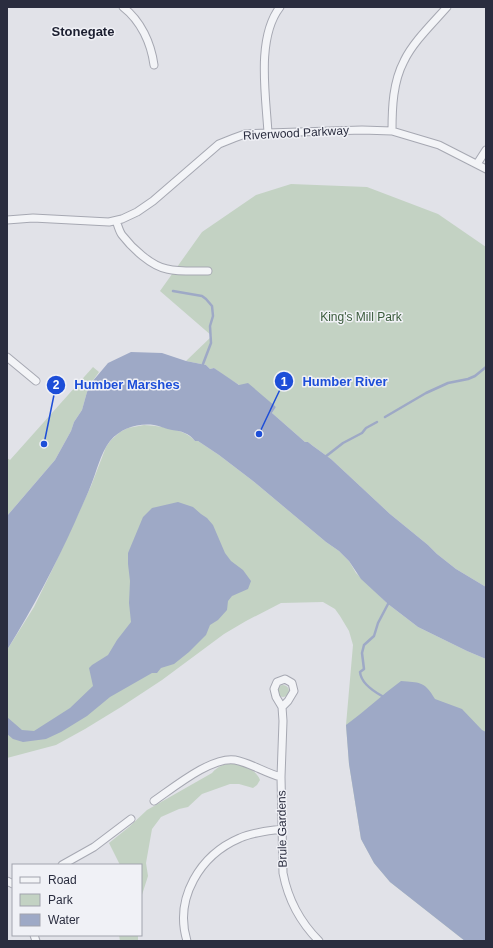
<svg xmlns="http://www.w3.org/2000/svg" width="493" height="948" viewBox="0 0 493 948" font-family="Arial,sans-serif">
<style>
.green{fill:#c3d2c3}
.water{fill:#9ea9c6}
.lines{fill:none;stroke-linecap:round;stroke-linejoin:round}
.stream{stroke:#9ea9c6;stroke-width:2.5}
.street-casing{stroke:#a6a8b2;stroke-width:9}
.street{stroke:#f3f4f7;stroke-width:7}
.labels{text-anchor:middle;stroke-width:3;stroke-linejoin:round;paint-order:stroke}
.street-label{font-size:12px;fill:#2a2d3f;stroke:#f0f1f6}
.park-label{font-size:12px;fill:#395a3a;stroke:#f0f1f6}
.neighbourhood-label{font-size:13px;font-weight:bold;fill:#1c1f30;stroke:#f0f1f6}
.leader{fill:none;stroke:#1d4ed8;stroke-width:1.5}
.callout-dot{fill:#1d4ed8;stroke:#f0f1f6;stroke-width:1.5}
.mark-label{font-size:12px;text-anchor:middle;font-weight:bold;fill:#fff}
.callout-label{font-size:13px;text-anchor:middle;font-weight:bold;fill:#1d4ed8;stroke:#f0f1f6;stroke-width:3;stroke-linejoin:round;paint-order:stroke}
</style>
<rect width="100%" height="100%" fill="#e1e2e8"/>
<path class="green" d="M291,184L367,187L438,214L486,247V587L456,569L437,554L428,545L390,514L331,459L313,446L308,442H305L272,413L276,407L226,377L214,368L210,369L206,365L186,361L212,336L160,291L202,232L256,195Z
M93,367L99,372L92,382L87,392L82,410L74,422L71,431L55,460L7,516V458L10,460Z
M144,425C159,426 186,429 195,441H198L219,455L253,481L326,542L339,551L349,561L356,573L388,604L418,627L467,651L486,659V941H465L390,882L374,863L361,839L349,764L346,725L353,645L349,631L340,616L335,609L323,602L281,603L246,621L224,634L162,680L121,707L85,729L56,745L7,758V650L34,607L54,566L91,486L106,447L111,440L120,432L128,428Z
M277 691a6 6 0 1 1 12 0a6 6 0 1 1-12 0Z
M233,763C244,766 256,769 260,780L257,785L253,788L239,784H230L202,794L188,807L179,809L161,817L152,829L146,863L148,876L141,898V865H120L109,843L129,827L147,810L212,773C218,766 224,764 233,763Z
M119,935H138V941H120Z"/>
<path class="water" d="M131,352L162,353L186,361L206,365L210,369L214,368L239,385L248,383L276,407L272,413L305,442H308L313,446L331,459L390,514L428,545L437,554L456,569L486,587V659L467,651L418,627L388,604L361,579L349,561L339,551L326,542L253,481L219,455L198,441H195C189,433 181,431 172,430C166,429 160,426 154,425C138,423 121,428 110,441C100,454 97,471 91,485C86,498 80,510 75,522C55,566 33,608 7,650V516L55,460L71,431L74,422L82,410L87,392L92,382L108,363Z
M178,502L193,507L201,514L207,518L213,525L225,553L231,561L243,570L251,581L248,589L232,596L228,601L227,610L218,620L210,625L206,635L189,652L174,664L161,668L157,673H152L110,697L87,716L61,732L46,739L23,742L13,739L7,734V717L22,730L34,731L70,708L93,686L89,668L92,665L108,655L117,640L131,622L129,603L130,581L128,564V553L143,517L152,508Z
M401,681C419,683 424,680 435,699L462,709L482,730L486,732V941H465L390,882L374,863L361,839L349,764L346,725C365,711 382,695 401,681Z"/>
<g class="lines">
<path class="stream" d="M173,291L202,296L206,299L212,306L213,316L210,326L211,343L203,364
M385,417L426,393L448,383L468,379L475,376L486,367
M325,457L343,443L362,433L366,428L377,422
M382,696C373,691 361,683 360,672L364,669L362,653L364,645L374,636L378,623L388,604"/>
<g class="street-casing">
<path id="street" d="M123,7C141,21 151,43 154,65
M392,131C392,107 393,82 404,61C413,42 433,23 447,7
M268,133C266,96 256,38 280,7
M477,164L486,150
M7,220L33,218L109,222L122,219L137,212L153,201L219,144L234,138L245,134L268,133L362,130L392,131L439,145L486,169
M116,221C118,225 119,231 122,235C132,248 151,266 167,269C180,272 194,271 208,271
M7,357L36,381
M285,679L292,683L294,691L288,701L282,707L276,697L274,689L277,682Z
M282,707L283,721L281,777L283,873C288,899 300,922 319,941
M154,801C173,788 212,756 235,760C251,763 265,773 281,777
M62,865L94,847L131,819
M7,881L13,884
M34,935L36,941
M187,941C174,898 200,855 240,838C253,832 268,831 282,829"/>
</g>
<use href="#street" class="street"/>
</g>
<g class="labels">
<g class="street-label">
<text transform="translate(296 133) rotate(-3)" y="4">Riverwood Parkway</text>
<text transform="translate(282 829) rotate(-91)" y="4">Brule Gardens</text>
</g>
<g class="park-label">
<text x="361" y="321">King's Mill Park</text>
</g>
<g class="neighbourhood-label">
<text x="83" y="36">Stonegate</text>
</g>
</g>
<path class="leader" d="M259 434L284 381M44 444L56 385"/>
<g class="callout-dot">
<circle cx="259" cy="434" r="4"/>
<circle cx="44" cy="444" r="4"/>
<circle cx="284" cy="381" r="10"/>
<circle cx="56" cy="385" r="10"/>
</g>
<g class="mark-label">
<text x="284" y="386">1</text>
<text x="56" y="389">2</text>
</g>
<g class="callout-label">
<text x="345" y="386">Humber River</text>
<text x="127" y="389">Humber Marshes</text>
</g>
<rect width="493" height="948" fill="none" stroke="#2a2d3f" stroke-width="16"/>
<rect x="12" y="864" width="130" height="72" fill="#f0f1f6" stroke="#a1a3ad"/>
<rect x="20" y="877" width="20" height="6" fill="#f3f4f7" stroke="#a1a3ad"/>
<text x="48" y="884" font-size="12" fill="#2a2d3f">Road</text>
<rect x="20" y="894" width="20" height="12" fill="#c3d2c3" stroke="#a1a3ad"/>
<text x="48" y="904" font-size="12" fill="#2a2d3f">Park</text>
<rect x="20" y="914" width="20" height="12" fill="#9ea9c6" stroke="#a1a3ad"/>
<text x="48" y="924" font-size="12" fill="#2a2d3f">Water</text>
</svg>
